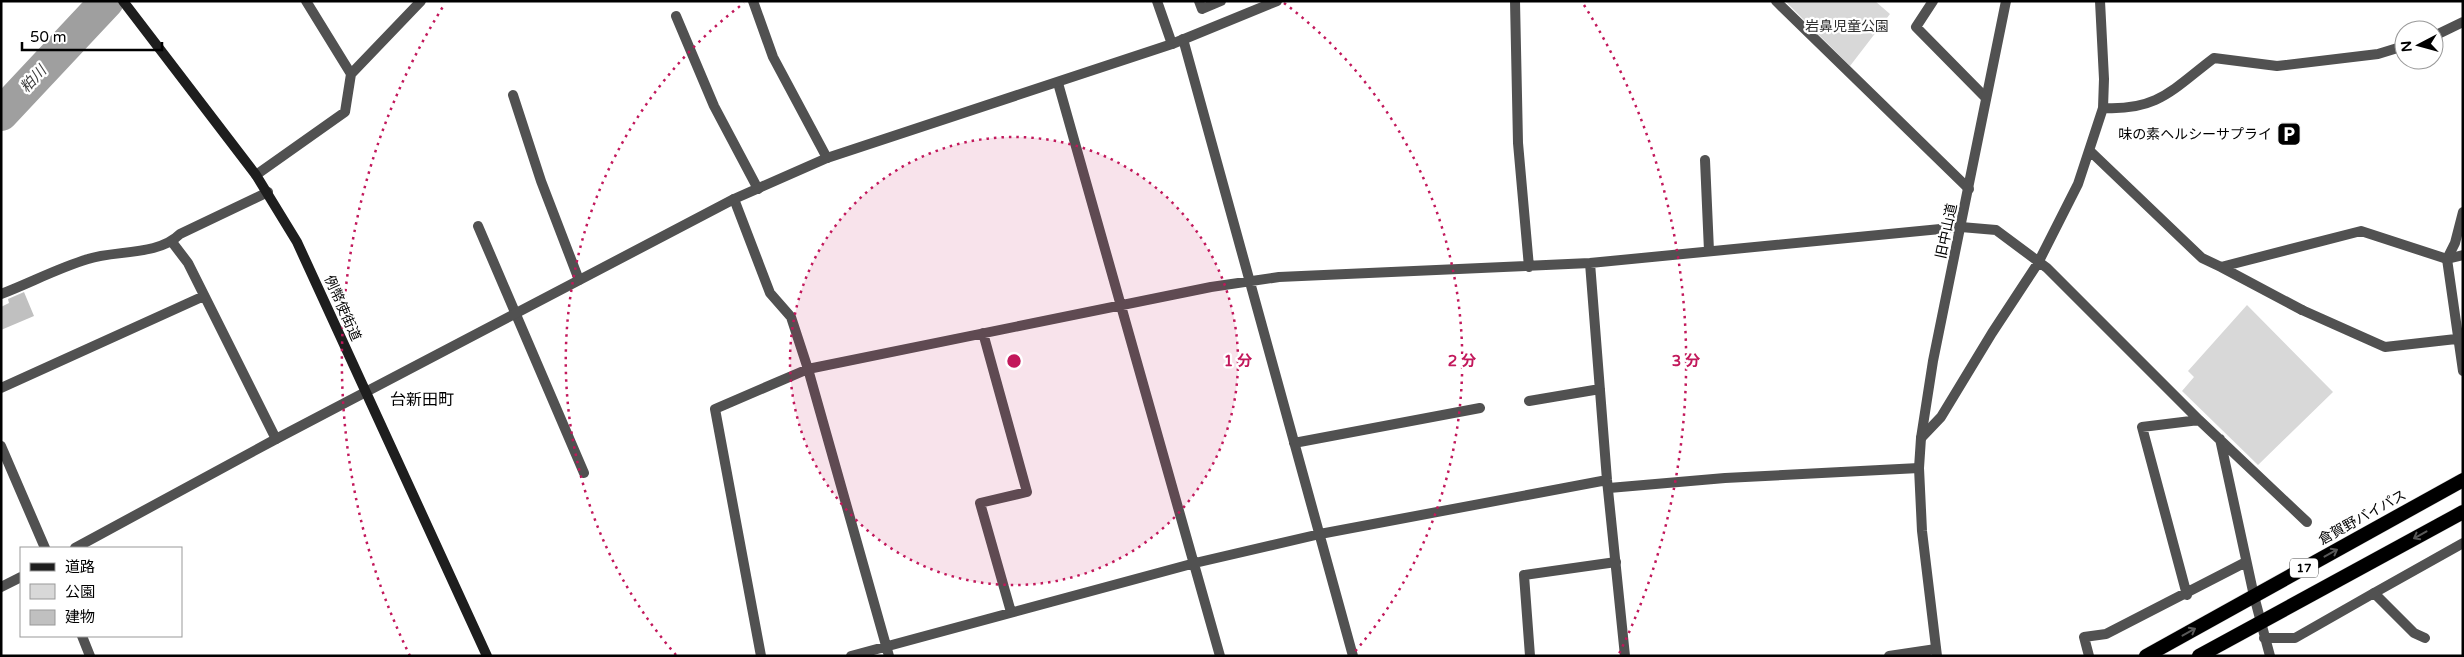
<svg xmlns="http://www.w3.org/2000/svg" width="2464" height="657" viewBox="0 0 2464 657" font-family="'Varela Round','Noto Sans JP',sans-serif">
<style>
.green{fill:#d8d8d8}
.lines{fill:none;stroke-linecap:round;stroke-linejoin:round}
.river{stroke:#9f9f9f;stroke-width:34}
.building{fill:#c0c0c0}
.trunk-casing{stroke:#dbdbdb;stroke-width:15}
.service{stroke:#515151;stroke-width:10}
.minor{stroke:#515151;stroke-width:10}
.tertiary{stroke:#515151;stroke-width:10}
.secondary{stroke:#1e1e1e;stroke-width:10}
.trunk{stroke:#000;stroke-width:14}
.oneway{stroke:#595959}
.ring{fill:none;stroke:#c2185b;stroke-width:2.5;stroke-dasharray:2.5 5}
.labels{text-anchor:middle;stroke-width:4.5;stroke-linejoin:round;paint-order:stroke}
.shield{fill:#fff;stroke:#4c4c4c;stroke-width:1}
.shield-label{font-size:12px;font-weight:bold;fill:#000}
.park-label{font-size:14px;fill:#2f2f2f;stroke:#fff}
.poi-label{font-size:14px;fill:#000;stroke:#fff;text-anchor:end}
.street-label{font-size:14px;fill:#000;stroke:#fff}
.water-label{font-size:15px;font-style:italic;fill:#404040;stroke:#fff}
.quarter-label{font-size:16px;fill:#000;stroke:#fff}
.centre{fill:#c2185b;stroke:#fff;stroke-width:2.5}
.ring-label{font-size:15px;text-anchor:middle;font-weight:bold;fill:#c2185b;stroke:#fff;stroke-width:4.5;stroke-linejoin:round;paint-order:stroke}
</style>
<rect width="100%" height="100%" fill="#fff"/>
<path class="green" d="M1785,1H1875L1890,14L1850,66Z
M2247,305L2333,392L2258,465L2182,391L2194,377L2188,371Z"/>
<g class="lines">
<path class="river" d="M1,114L107,1"/>
</g>
<path class="building" d="M24,292L34,316L1,330V307L9,303L8,299Z"/>
<g class="lines">
<g class="trunk-casing">
<path id="trunk" d="M2146,656L2463,480
M2199,656L2463,512"/>
</g>
<path class="service" d="M1199,1L1202,9L1221,1
M2463,255L2447,259L2463,371
M1,294C30,283 58,268 88,259C115,250 158,256 180,234L268,192
M2302,310L2385,347L2456,339
M2374,593L2463,543
M1530,656L1524,575L1616,562"/>
<path class="minor" d="M306,1L351,74
M753,1L773,57L827,158
M1157,1L1172,44
M1515,1L1518,143L1529,267
M1776,1L1969,189
M1933,1L1916,27L1986,98
M676,16L714,106L758,189
M2434,36L2463,22
M1183,39L1353,656
M1058,83L1220,656
M513,95L541,181L579,280
M2103,108C2158,111 2173,89 2214,58L2277,66L2378,54L2404,46
M2090,151L2202,258L2221,267L2361,231L2447,259L2455,243L2463,212
M1705,160L1709,251
M256,175L345,112L351,74L421,1
M734,199L770,293L791,317L808,369L889,656
M478,226L584,473
M172,242L188,263L276,439
M1590,263L1607,480L1625,656
M2221,267L2302,310
M983,333L1027,492L980,503L1011,612
M1,388L204,296
M1529,401L1600,389
M1921,438L1941,417L1992,333L2038,263L2078,184L2103,108L2104,79L2100,1
M2220,439L2254,596L2270,656
M1294,443L1480,408
M1,446L45,548
M1609,488L1725,478L1919,468
M2187,595L2142,427L2199,420
M82,636L90,656
M2264,638H2295L2374,593L2414,633L2425,638
M761,656L715,409L808,369L1211,287L1279,277L1590,263L1961,227L1996,230L2047,268L2199,420L2307,522
M851,656L1195,563L1320,534L1607,480
M1889,656L1936,649
M2089,656L2084,637L2106,634L2246,562"/>
<path class="tertiary" d="M75,548L276,439L734,199L827,158L1172,44L1277,1
M1,587L21,577
M1937,656L1922,531L1919,468L1921,438L1933,361L2006,1"/>
<path class="secondary" d="M123,1L256,175L297,242L487,656"/>
<use href="#trunk" class="trunk"/>
</g>
<defs><path id="oneway-shaft" d="M-6 0H5M1.5-3L5.5 0L1.5 3" fill="none" stroke-width="1.6" stroke-linecap="round" stroke-linejoin="round" transform="scale(1.25)"/></defs>
<g class="oneway">
<use href="#oneway-shaft" transform="translate(2420 535) rotate(151)"/>
<use href="#oneway-shaft" transform="translate(2331 553) rotate(-29)"/>
<use href="#oneway-shaft" transform="translate(2189 632) rotate(-29)"/>
</g>
<circle cx="1014" cy="361" r="224" fill="#c2185b" fill-opacity=".12"/>
<g class="ring">
<circle cx="1014" cy="361" r="224"/>
<path d="M676 655A448 448 0 0 1 744 3M1284 3A448 448 0 0 1 1352 655"/>
<path d="M410 656A672 672 0 0 1 444 5M1584 5A672 672 0 0 1 1618 656"/>
</g>
<defs>
<g id="parking-square" transform="scale(1.25)"><rect x="-9" y="-9" width="18" height="18" rx="4" fill="#000" stroke="#fff"/><path d="M-3.5-5.5H1a3.5 3.5 0 0 1 0 7H-1V5.5H-3.5ZM-1-3.4V-.6H.8a1.4 1.4 0 0 0 0-2.8Z" fill="#fff"/></g>
</defs>
<g fill-rule="evenodd">
<use href="#parking-square" x="2289" y="134"/>
</g>
<g class="labels">
<rect class="shield" x="2290" y="558.5" width="28" height="19" rx="4"/>
<g class="shield-label">
<text x="2304" y="572">17</text>
</g>
<g class="park-label">
<text x="1847" y="31">岩鼻児童公園</text>
</g>
<g class="poi-label">
<text x="2272" y="139">味の素ヘルシーサプライ</text>
</g>
<g class="street-label">
<text transform="translate(1946 231) rotate(-78)" y="5">旧中山道</text>
<text transform="translate(343 308) rotate(66)" y="5">例幣使街道</text>
<text transform="translate(2362 517) rotate(-29)" y="5">倉賀野バイパス</text>
</g>
<g class="water-label">
<text transform="translate(33 79) rotate(-47)" y="5">粕川</text>
</g>
<g class="quarter-label">
<text x="422" y="405">台新田町</text>
</g>
</g>
<circle cx="1014" cy="361" r="8" class="centre"/>
<g class="ring-label">
<text x="1238" y="366">1 分</text>
<text x="1462" y="366">2 分</text>
<text x="1686" y="366">3 分</text>
</g>
<rect width="2464" height="657" fill="none" stroke="#000000" stroke-width="5"/>
<rect x="20" y="547" width="162" height="90" fill="#ffffff" stroke="#999999"/>
<rect x="30" y="563" width="25" height="8" fill="#1e1e1e" stroke="#999999"/>
<text x="65" y="572" font-size="15" fill="#000000">道路</text>
<rect x="30" y="584" width="25" height="15" fill="#d8d8d8" stroke="#999999"/>
<text x="65" y="597" font-size="15" fill="#000000">公園</text>
<rect x="30" y="610" width="25" height="15" fill="#c0c0c0" stroke="#999999"/>
<text x="65" y="622" font-size="15" fill="#000000">建物</text>
<g transform="translate(2419 45) rotate(264)"><circle r="24" fill="#ffffff" stroke="#999999"/>
<path d="M0-4L9 19L0 12L-9 19Z" fill="#000000"/>
<text y="-8" font-size="14" font-weight="bold" text-anchor="middle" fill="#000000">N</text>
</g>
<path d="M22 42v8h140v-8" fill="none" stroke="#000000" stroke-width="2.5"/>
<text x="30" y="42" font-size="15" fill="#000000" stroke="#ffffff" stroke-width="4" paint-order="stroke">50 m</text>
</svg>
